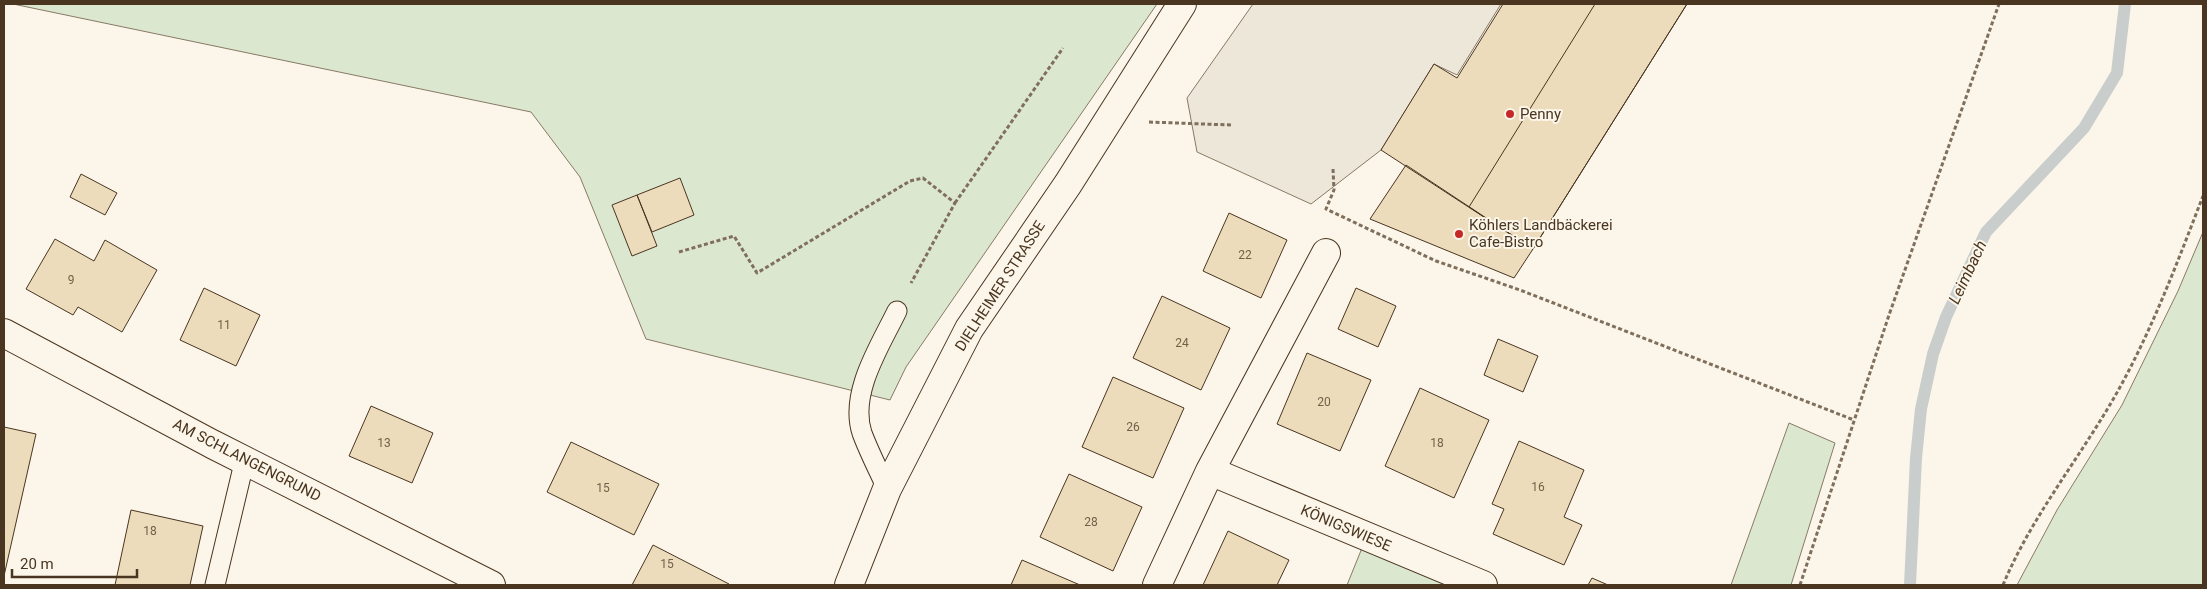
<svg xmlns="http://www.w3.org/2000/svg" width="2207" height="589" viewBox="0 0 2207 589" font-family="Roboto,sans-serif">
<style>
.green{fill:#dce7d0;stroke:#887966}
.parking{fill:#ede7d9;stroke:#887966}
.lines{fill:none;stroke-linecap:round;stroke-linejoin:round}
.stream{stroke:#c9cecd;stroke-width:12}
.building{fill:#ecdcbc;stroke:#4a3520}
.lane-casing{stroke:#4a3520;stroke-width:21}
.street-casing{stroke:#4a3520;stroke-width:30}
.secondary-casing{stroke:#4a3520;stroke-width:30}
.path{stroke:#7f6f5c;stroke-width:3;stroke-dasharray:4 2.5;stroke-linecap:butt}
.lane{stroke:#fbf6e9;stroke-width:19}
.street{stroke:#fbf6e9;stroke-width:28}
.secondary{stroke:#fbf6e9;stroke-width:28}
.poi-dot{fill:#c62828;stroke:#fbf6e9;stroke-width:2}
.labels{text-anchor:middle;stroke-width:4;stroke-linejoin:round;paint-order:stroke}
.number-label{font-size:12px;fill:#725f47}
.poi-label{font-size:15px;fill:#4a3520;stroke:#fbf6e9;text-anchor:start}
.street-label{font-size:15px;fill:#4a3520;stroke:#fbf6e9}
.water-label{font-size:16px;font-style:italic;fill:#4a3520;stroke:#fbf6e9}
</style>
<rect width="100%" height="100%" fill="#fbf6e9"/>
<path class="green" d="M13,4H1157L906,367L890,400L646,339L580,177L531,112Z
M2203,232V585H2017L2057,510L2122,405L2178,291Z
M1789,423L1835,443L1791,585H1731Z
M1362,548L1453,585H1347Z"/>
<path class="parking" d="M1253,4H1501L1457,75L1434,64L1381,150L1311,204L1197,152L1187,98Z"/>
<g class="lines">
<path class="stream" d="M1910,585L1916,458L1921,409L1933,354L1946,317L1986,232L2084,128L2117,73L2125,4"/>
</g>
<path class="building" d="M1503,4H1687L1533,249L1381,150L1434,64L1457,78Z
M1595,4H1687L1533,249L1469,207Z
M1406,165L1533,249L1514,278L1370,219Z
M81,174L117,193L105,215L70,197Z
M680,178L694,215L652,232L637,195Z
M637,195L657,246L632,256L612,205Z
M1229,213L1287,240L1261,298L1203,271Z
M55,239L94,261L105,240L157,270L122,332L78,307L73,315L26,289Z
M204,288L260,315L236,366L180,340Z
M1356,288L1396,306L1378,347L1338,329Z
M1162,296L1230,328L1201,390L1133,358Z
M1498,339L1538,356L1523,392L1484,375Z
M1307,353L1371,380L1340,451L1277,424Z
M1113,377L1184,408L1153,478L1082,447Z
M1420,388L1489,420L1454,498L1385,466Z
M371,406L433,433L412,483L349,456Z
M4,427L36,434L4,576Z
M1519,441L1584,470L1564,517L1582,525L1564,565L1493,534L1504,509L1492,504Z
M571,442L659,484L634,535L547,492Z
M1069,474L1142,507L1113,571L1040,537Z
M131,510L203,526L190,585H115Z
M1228,531L1289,560L1277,585H1203Z
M653,545L729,584L728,585H632Z
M1022,560L1080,585H1011Z
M1592,578L1608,585H1588Z"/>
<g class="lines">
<g class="lane-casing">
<path id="lane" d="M887,489C879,471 869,452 862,433C849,393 880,346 897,311
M215,585L245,459"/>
</g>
<g class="street-casing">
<path id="street" d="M4,333L212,444L491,585
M1210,471L1483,585
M1157,585L1210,471L1326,253"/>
</g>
<g class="secondary-casing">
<path id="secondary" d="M849,585L887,489L969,329L1068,184L1182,4"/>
</g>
<path class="path" d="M1149,122L1231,125
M1333,169L1334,190L1326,209L1436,261L1520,290L1854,420
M955,203L1063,48
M679,252L734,236L757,273L910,181L923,178L955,203L911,283
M1800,585L1889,315L1999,4
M2003,585C2030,520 2075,464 2111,403C2149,338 2176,266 2203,196"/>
<use href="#lane" class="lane"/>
<use href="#street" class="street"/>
<use href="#secondary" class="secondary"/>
</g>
<g class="poi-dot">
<circle cx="1510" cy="114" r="5"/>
<circle cx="1459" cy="234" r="5"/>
</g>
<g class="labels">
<g class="number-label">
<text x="1245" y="259">22</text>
<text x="71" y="284">9</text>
<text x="224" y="329">11</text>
<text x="1182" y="347">24</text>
<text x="1324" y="406">20</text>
<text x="1133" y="431">26</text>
<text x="384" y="447">13</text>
<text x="1437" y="447">18</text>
<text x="1538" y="491">16</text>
<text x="603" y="492">15</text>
<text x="1091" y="526">28</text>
<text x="150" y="535">18</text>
<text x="667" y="568">15</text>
</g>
<g class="poi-label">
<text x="1520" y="119">Penny</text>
<text x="1469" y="230">Köhlers Landbäckerei<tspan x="1469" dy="17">Cafe-Bistro</tspan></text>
</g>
<g class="street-label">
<text transform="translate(1000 286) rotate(-57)" y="5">DIELHEIMER STRASSE</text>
<text transform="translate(247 460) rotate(27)" y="5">AM SCHLANGENGRUND</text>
<text transform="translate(1346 528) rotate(23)" y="5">KÖNIGSWIESE</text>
</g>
<g class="water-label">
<text transform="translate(1967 272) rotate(-65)" y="6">Leimbach</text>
</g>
</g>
<rect width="2207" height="589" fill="none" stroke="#4a3520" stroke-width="10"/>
<path d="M12 569v8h125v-8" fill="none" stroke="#4a3520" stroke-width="2.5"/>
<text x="20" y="569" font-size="15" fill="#4a3520" stroke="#fbf6e9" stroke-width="4" paint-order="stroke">20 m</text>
</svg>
